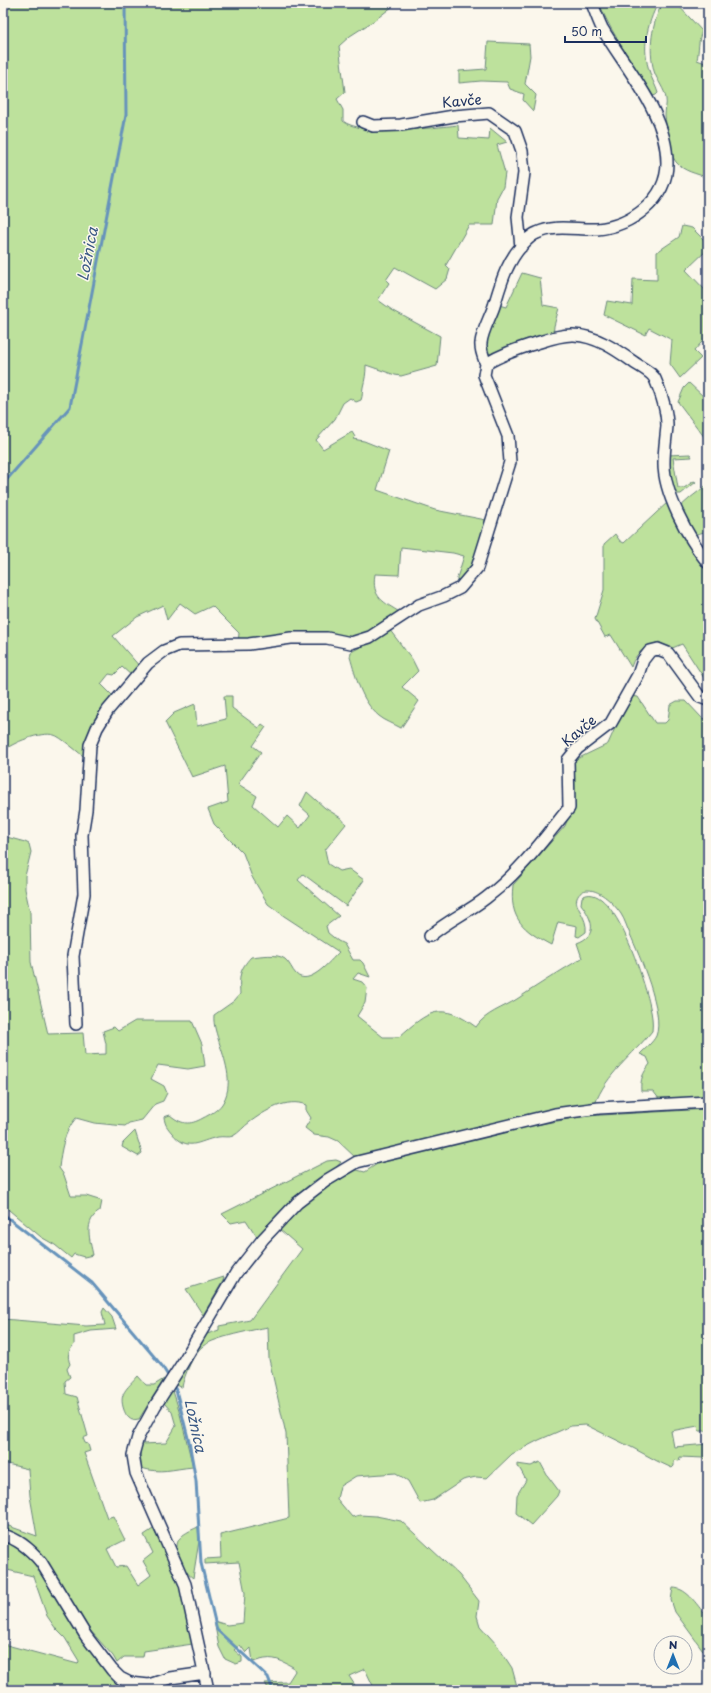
<svg xmlns="http://www.w3.org/2000/svg" width="711" height="1693" viewBox="0 0 711 1693" font-family="'Playpen Sans',sans-serif">
<style>
.green{fill:#bde19c;stroke:#6c887d}
.lines{fill:none;stroke-linecap:round;stroke-linejoin:round}
.stream{stroke:#6693bb;stroke-width:3}
.minor-casing{stroke:#1b2f5e;stroke-width:14}
.minor{stroke:#fbf7ec;stroke-width:11}
.labels{text-anchor:middle;stroke-width:3;stroke-linejoin:round;paint-order:stroke}
.street-label{font-size:14px;fill:#1b2f5e;stroke:#fbf7ec}
.water-label{font-size:15px;font-style:italic;fill:#3a5985;stroke:#fbf7ec}
</style>
<rect width="100%" height="100%" fill="#fbf7ec"/>
<filter id="ink" filterUnits="userSpaceOnUse"><feTurbulence type="fractalNoise" baseFrequency=".025" numOctaves="2"/><feDisplacementMap in="SourceGraphic" scale="8" xChannelSelector="R" yChannelSelector="G"/><feConvolveMatrix kernelMatrix="1 2 1 2 8 2 1 2 1" color-interpolation-filters="sRGB"/></filter>
<g filter="url(#ink)">
<path class="green" d="M3,3H397L375,20L350,36L339,46L345,92L337,99L343,110V121C361,136 433,128 458,125L459,138L489,140L490,128L507,142L497,145L505,173L503,187L497,198L494,225H469L446,265L450,269L447,279L435,289L395,267L386,280L389,283L378,300L392,310L440,336L437,366L401,376L395,375L366,365C366,374 365,379 363,387C362,392 363,395 361,400L356,402L350,398L343,403L335,419L316,440L323,449L352,432L355,437L353,439L364,441L389,451L377,490L435,510L486,520L478,552L472,568L457,586V578L464,556L453,553L401,547L399,575L375,574C371,598 384,602 401,613L356,640L238,644L239,633L212,606L195,614L180,603L167,620L163,605L137,617L113,636L141,668L132,676L122,667L114,675L109,674L101,684L115,698L87,759C80,754 60,736 54,735C41,731 12,743 3,751Z
M599,3H658C647,25 641,48 650,73C652,80 656,86 658,93L656,95L653,96C635,65 612,36 599,3Z
M662,3L677,4L702,31C698,40 699,50 697,60L708,64V178C696,173 684,172 676,162C669,154 666,125 665,115C665,110 667,104 666,99C665,89 657,81 654,71C648,48 652,25 662,3Z
M488,42L529,44L530,56L525,84L536,95L533,111L523,100L524,94L510,89L507,82L481,81L459,83V71L486,69Z
M682,226L692,228L708,244V249L686,270L708,293V335L694,351L701,358L680,378L670,364L672,340L649,328L645,335L604,315L607,301L632,305L633,279L657,280V252L679,237Z
M522,273L540,278L543,305L559,308L554,326L553,339L490,356L485,351V342L499,305L506,307Z
M689,383L704,397L708,398V442L678,402L684,388Z
M690,454L692,457L673,458L678,488H684L694,481L696,482L681,494H675L670,484L668,455Z
M708,484V531L693,535L680,507L690,498Z
M669,501L697,556L708,571V681L704,678L682,644L670,649L659,642C644,647 636,652 631,667L611,635L605,637L595,619L604,590V544L615,534L620,541L624,543Z
M389,629L412,659L418,671L402,687L419,701L401,728C394,724 385,721 379,716C361,701 356,677 350,657L351,652L374,640Z
M224,696H232V708L259,728L262,724L266,727L253,746L261,752L238,784L257,796L253,805L278,827L287,816L300,828L310,815L300,806L307,792L325,808L341,818L346,824L325,850L328,864L339,871L349,869L364,880L346,906L303,874L298,880L339,916L326,926L328,933L338,941L344,944L353,960H360L363,963L370,977L358,973L353,979L362,982L367,988L365,1003L357,1016L383,1037H399C428,1011 441,1001 476,1027C485,1013 503,1008 517,999C538,985 560,971 582,958L577,943C599,935 592,919 581,904L582,897C613,877 646,986 650,1007C652,1015 653,1023 652,1031C633,1055 606,1074 595,1104L552,1109L408,1144L357,1159L338,1141L329,1137L314,1135L305,1128L311,1118L306,1110V1105C287,1097 265,1111 250,1122C244,1126 239,1133 233,1136C229,1138 223,1136 218,1137C198,1141 188,1153 172,1133C167,1127 165,1125 164,1117L170,1115C181,1124 189,1126 203,1118C209,1115 218,1110 222,1104C234,1086 226,1063 220,1045C217,1035 213,1025 214,1015L234,1001L240,994C239,977 239,970 251,957C261,956 277,953 285,959C290,963 292,970 296,974C309,987 330,961 339,952L284,916L268,904L252,877L243,853L214,824L208,809L228,802L225,766L192,777L165,722L174,713L195,704L197,726L226,719Z
M629,696L638,697L655,723H665L668,720L670,705L677,701H686L702,718L708,720V1098L660,1100L653,1091H641C640,1079 643,1073 650,1064L647,1057L640,1054C645,1049 653,1042 656,1036C665,1013 639,955 630,934C627,928 625,920 621,914C614,904 601,890 588,890C583,890 579,893 577,898C573,906 588,917 586,932L579,937L576,936L577,926L558,922L551,945C523,930 509,919 513,885L565,826L571,810L570,764L579,758L608,744Z
M3,836L25,842L29,844L31,852L25,876V889L30,912L31,962L48,1034L83,1033L85,1055L106,1054V1044L103,1031L114,1027L118,1031L135,1021H192L202,1044L205,1066L188,1069L158,1065L151,1079L164,1086L167,1093L163,1101L155,1104L142,1120L129,1123L125,1126L94,1123L76,1118C64,1132 61,1150 59,1168L64,1175L71,1196H86L102,1201L100,1211C83,1221 90,1240 93,1255L84,1257L74,1254L71,1258L55,1245L41,1237L3,1205Z
M708,1109V1431H699L698,1426L671,1431L674,1447L708,1444V1462L704,1458L680,1457L679,1461L674,1460V1466L672,1468L657,1461L633,1448L586,1425L571,1426L539,1440L512,1454L487,1478L476,1477L463,1480L433,1500L420,1503L408,1481L396,1473L356,1476L340,1486L337,1499L352,1517L360,1515L376,1516L401,1521L459,1575L479,1601L477,1616L480,1626L497,1645L512,1668L518,1690H375L365,1669L349,1676L358,1690H269L265,1683L288,1682L295,1671L293,1667C276,1658 272,1656 253,1662L251,1648L246,1653L240,1645L234,1650L242,1657V1662L236,1664L225,1659L219,1647L214,1621L227,1625L243,1623L245,1593L239,1562L205,1564V1559L221,1558L220,1535L289,1518L286,1434L269,1359L268,1327C253,1330 215,1337 203,1346C194,1352 184,1376 182,1387L174,1385L204,1335L219,1330V1326L250,1320L302,1249L279,1229C301,1204 328,1185 357,1170L365,1172L380,1162L508,1130L585,1116Z
M135,1131L142,1153L138,1156L122,1147L123,1143Z
M336,1160L341,1162C335,1171 322,1175 313,1182C293,1197 274,1217 257,1237L246,1220L231,1223L222,1214L327,1161Z
M224,1277L223,1281L203,1315L186,1289Z
M104,1308L112,1317L116,1329L91,1331L74,1336V1345C68,1351 67,1356 70,1364L67,1369L70,1377L65,1381L66,1394L77,1397L88,1436L83,1438L85,1443L88,1444L90,1451L84,1453L107,1518L113,1516L125,1540L107,1549L116,1567L126,1566L138,1585L151,1575L143,1561L153,1553L144,1535L153,1529C158,1539 164,1548 168,1557C181,1584 187,1615 193,1644L144,1651L143,1657H124L117,1663L113,1656L89,1629L48,1562L36,1548L3,1532V1524L37,1536L30,1496L28,1469L3,1463V1319L86,1326L105,1325L102,1312Z
M138,1376L146,1385H154L164,1379L139,1419L132,1420C127,1417 126,1415 124,1410C118,1393 127,1389 138,1376Z
M172,1388L179,1410L193,1467C172,1469 161,1474 141,1468L140,1450L142,1444L166,1443L176,1426L172,1412L164,1403Z
M540,1462L547,1475L559,1491L557,1496L531,1525L516,1513L517,1495L526,1480L520,1469L517,1467V1464L531,1466Z
M198,1527L199,1541L193,1578C186,1573 184,1568 180,1560C172,1540 180,1535 198,1527Z
M3,1537L31,1553L98,1657L136,1686L134,1690H3V1644L78,1664L79,1661L65,1638L56,1629L47,1616L33,1576L3,1569Z
M673,1588C688,1588 698,1607 708,1618V1657L675,1612L671,1600Z"/>
<g class="lines">
<path class="stream" d="M3,484L70,407L126,115L125,3
M3,1214L92,1283L162,1366L170,1379
M172,1384L176,1390L189,1442L196,1481L201,1563L217,1630L268,1677L273,1690"/>
<g class="minor-casing">
<path id="minor" d="M363,122L373,126L401,125L454,116L489,113L515,131L522,151L524,173L518,217L521,247
M486,364C484,358 480,350 481,343C482,331 490,318 494,306C501,283 506,263 523,244C527,240 531,235 537,233C555,224 577,230 597,229C631,226 667,200 667,163C667,113 626,69 602,28C598,20 595,11 592,3
M430,936C447,921 468,912 486,898C519,873 543,840 569,808L568,760L577,749L611,723L638,675L643,660L650,651L658,649L668,653L700,697L708,700
M76,1024L73,956L84,894L82,835L86,810L90,745L97,728L108,710L148,663L164,651L179,645L249,644L291,638H327L351,643L370,637L419,605L444,596L460,588L477,568L510,462L508,436L484,375L486,364C500,355 515,350 530,345C544,341 560,334 574,335C596,336 615,349 632,361C638,366 652,372 655,379C661,393 667,411 667,426C666,438 664,450 664,462C663,493 689,539 708,563
M3,1535C18,1539 31,1550 41,1562L86,1636L112,1670L120,1678L130,1683L149,1685L170,1678L205,1673
M208,1690L185,1584L136,1473L133,1455L138,1437L155,1406L182,1364L236,1273L263,1239L297,1203L327,1180L357,1162L555,1114L599,1108L708,1102"/>
</g>
<use href="#minor" class="minor"/>
</g>
</g>
<g class="labels">
<g class="street-label">
<text transform="translate(462 101) rotate(-5)" y="5">Kavče</text>
<text transform="translate(579 731) rotate(-40)" y="5">Kavče</text>
</g>
<g class="water-label">
<text transform="translate(88 254) rotate(-79)" y="5">Ložnica</text>
<text transform="translate(195 1426) rotate(78)" y="5">Ložnica</text>
</g>
</g>
<rect width="711" height="1693" fill="none" stroke="#fbf7ec" stroke-width="16"/>
<rect x="8" y="8" width="695" height="1677" fill="none" stroke="#1b2f5e" stroke-width="1.5" filter="url(#ink)"/>
<g transform="translate(673 1655)"><circle r="19" fill="#fbf7ec" stroke="#a1a7b3"/>
<path d="M0-3L7 15L0 10L-7 15Z" fill="#1f6fb2"/>
<text y="-6" font-size="11" font-weight="bold" text-anchor="middle" fill="#1b2f5e">N</text>
</g>
<path d="M565 36v6h81v-6" fill="none" stroke="#1b2f5e" stroke-width="2"/>
<text x="571" y="36" font-size="12" fill="#1b2f5e" stroke="#fbf7ec" stroke-width="3" paint-order="stroke">50 m</text>
</svg>
